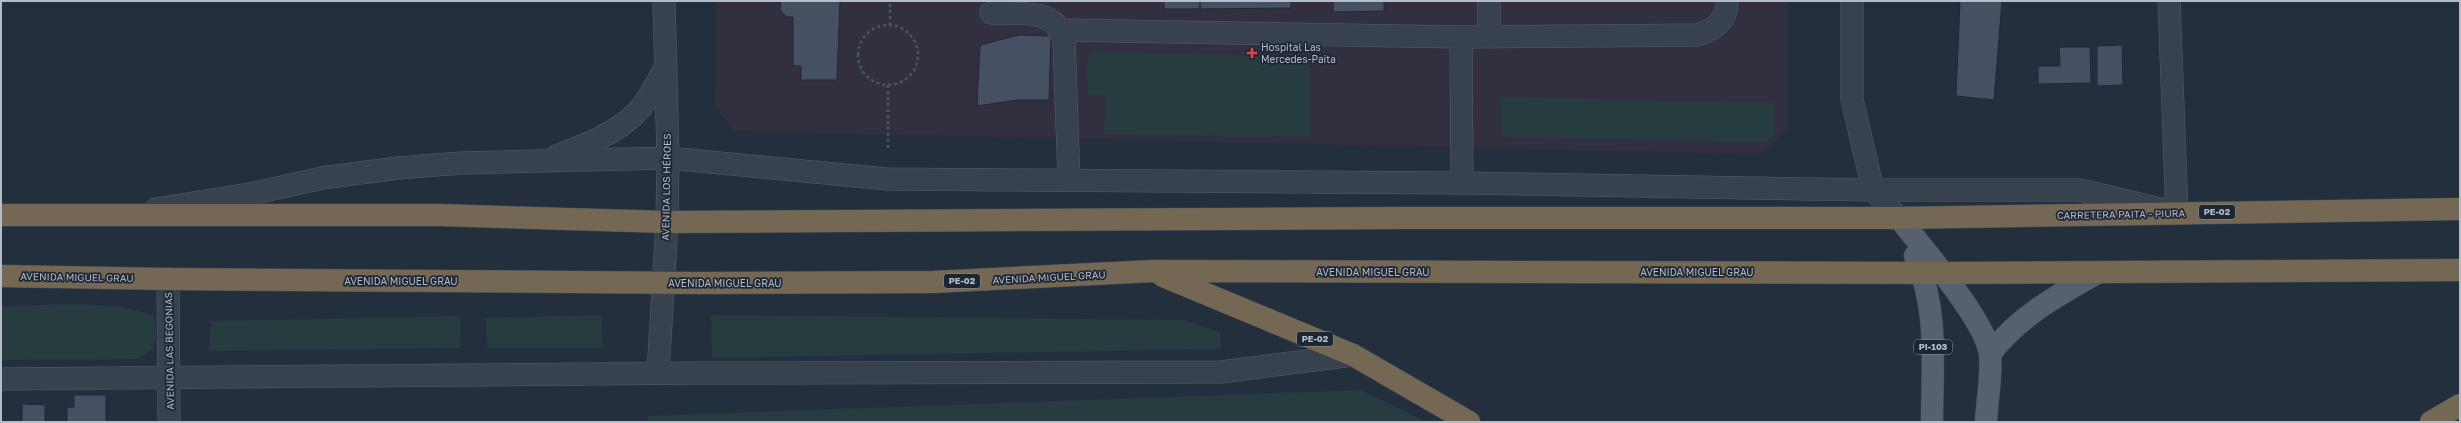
<svg xmlns="http://www.w3.org/2000/svg" width="2461" height="423" viewBox="0 0 2461 423" font-family="'Golos Text',sans-serif">
<style>
.medical{fill:#32303f}
.green{fill:#263c3f}
.building{fill:#455162;stroke:#1f2835}
.lines{fill:none;stroke-linecap:round;stroke-linejoin:round}
.minor-casing{stroke:#565f6c;stroke-width:23}
.major-casing{stroke:#414a57;stroke-width:23}
.highway-casing{stroke:#434c59;stroke-width:23}
.path{stroke:#44595c;stroke-width:2.5;stroke-dasharray:3 3;stroke-linecap:butt}
.minor{stroke:#38414e;stroke-width:22}
.major{stroke:#56606e;stroke-width:22}
.highway{stroke:#746855;stroke-width:22}
.health-dot{fill:#e0444e;stroke:#1d2633;stroke-width:1.5}
.labels{text-anchor:middle;stroke-width:3.5;stroke-linejoin:round;paint-order:stroke}
.shield{fill:#1d2633;stroke:#878f9c;stroke-width:1}
.shield-label{font-size:9px;font-weight:bold;fill:#b4bcc9}
.poi-label{font-size:10px;fill:#b4bcc9;stroke:#1d2633;text-anchor:start}
.street-label{font-size:10px;fill:#b4bcc9;stroke:#1d2633}
</style>
<rect width="100%" height="100%" fill="#242f3e"/>
<path class="medical" d="M716,1H1788V129L1760,154L734,131L715,106Z"/>
<path class="green" d="M1093,51L1303,57L1309,62L1310,70V137L1104,134L1105,95H1088C1088,82 1083,61 1093,51Z
M1500,97L1773,103L1775,135L1766,142L1501,137Z
M1,306C49,306 107,299 153,315L157,334L152,350L138,359L1,360Z
M601,315L603,348H487L486,318Z
M711,315L1184,320L1220,332L1221,349L712,358Z
M461,316L460,348L209,351L211,321Z
M1361,390L1427,422H648V416Z"/>
<path class="building" d="M781,1H840L837,80H801V66H793V17H787L783,14L780,9Z
M1164,1H1200V9H1164Z
M1200,1H1291V8L1200,9Z
M1333,1H1384V11L1333,12Z
M1960,1H2002L1994,100L1956,96Z
M1019,35L1051,36L1049,100H1018L977,106L980,45Z
M2122,45L2123,85L2097,86V46Z
M2059,47H2090L2091,83L2038,84V66H2060Z
M74,395H106V422H67V407H74Z
M22,404L45,405V422H22Z"/>
<g class="lines">
<g class="minor-casing">
<path id="minor" d="M1489,1V37
M1852,1V99L1873,190L1899,218
M991,13C1018,14 1057,7 1064,41L1069,180
M1062,30L1461,37L1698,35C1715,29 1727,21 1727,1
M1461,37L1462,183
M557,156C583,146 617,133 636,113C649,100 656,84 665,68
M156,209L255,193L322,178L398,168L461,163L668,158L887,179L1462,183L1873,190H2080L2177,213L2169,1
M168,279L169,422
M658,373L667,222L668,158L664,1
M1,379L701,373L1221,372L1353,355"/>
</g>
<g class="major-casing">
<path id="major" d="M1899,218C1921,246 1987,322 1990,355C1992,376 1987,400 1986,422
M1915,256C1939,310 1932,365 1932,422
M1990,354C2019,316 2058,295 2099,272"/>
</g>
<g class="highway-casing">
<path id="highway" d="M1,215H438L667,222L1401,218H1899L2460,209
M1,276L168,279L699,283L934,282L1153,271L1942,273L2460,270
M1163,276L1353,355L1469,422
M2431,422L2460,405"/>
</g>
<path class="path" d="M858 55a30 30 0 1 1 60 0a30 30 0 1 1-60 0Z
M890,25V1
M888,148V85"/>
<use href="#minor" class="minor"/>
<use href="#major" class="major"/>
<use href="#highway" class="highway"/>
</g>
<path class="health-dot" d="M1250 47h4v4h4v4h-4v4h-4v-4h-4v-4h4z"/>
<g class="labels">
<g class="shield">
<rect x="2199" y="205" width="36" height="14" rx="3"/>
<rect x="944" y="274" width="36" height="14" rx="3"/>
<rect x="1297" y="332" width="36" height="14" rx="3"/>
<rect x="1914" y="340" width="38" height="14" rx="3"/>
</g>
<g class="shield-label">
<text x="2217" y="215">PE-02</text>
<text x="962" y="284">PE-02</text>
<text x="1315" y="342">PE-02</text>
<text x="1933" y="350">PI-103</text>
</g>
<g class="poi-label">
<text x="1261" y="51">Hospital Las<tspan x="1261" dy="12">Mercedes-Paita</tspan></text>
</g>
<g class="street-label">
<text transform="translate(666 187) rotate(-89)" y="4">AVENIDA LOS HÉROES</text>
<text transform="translate(2121 214) rotate(-1)" y="4">CARRETERA PAITA - PIURA</text>
<text x="1373" y="276">AVENIDA MIGUEL GRAU</text>
<text x="1697" y="276">AVENIDA MIGUEL GRAU</text>
<text transform="translate(77 277) rotate(1)" y="4">AVENIDA MIGUEL GRAU</text>
<text transform="translate(1049 277) rotate(-3)" y="4">AVENIDA MIGUEL GRAU</text>
<text x="401" y="285">AVENIDA MIGUEL GRAU</text>
<text x="725" y="287">AVENIDA MIGUEL GRAU</text>
<text transform="translate(169 351) rotate(-91)" y="4">AVENIDA LAS BEGONIAS</text>
</g>
</g>
<rect width="2461" height="423" fill="none" stroke="#b4bcc9" stroke-width="4"/>
</svg>
